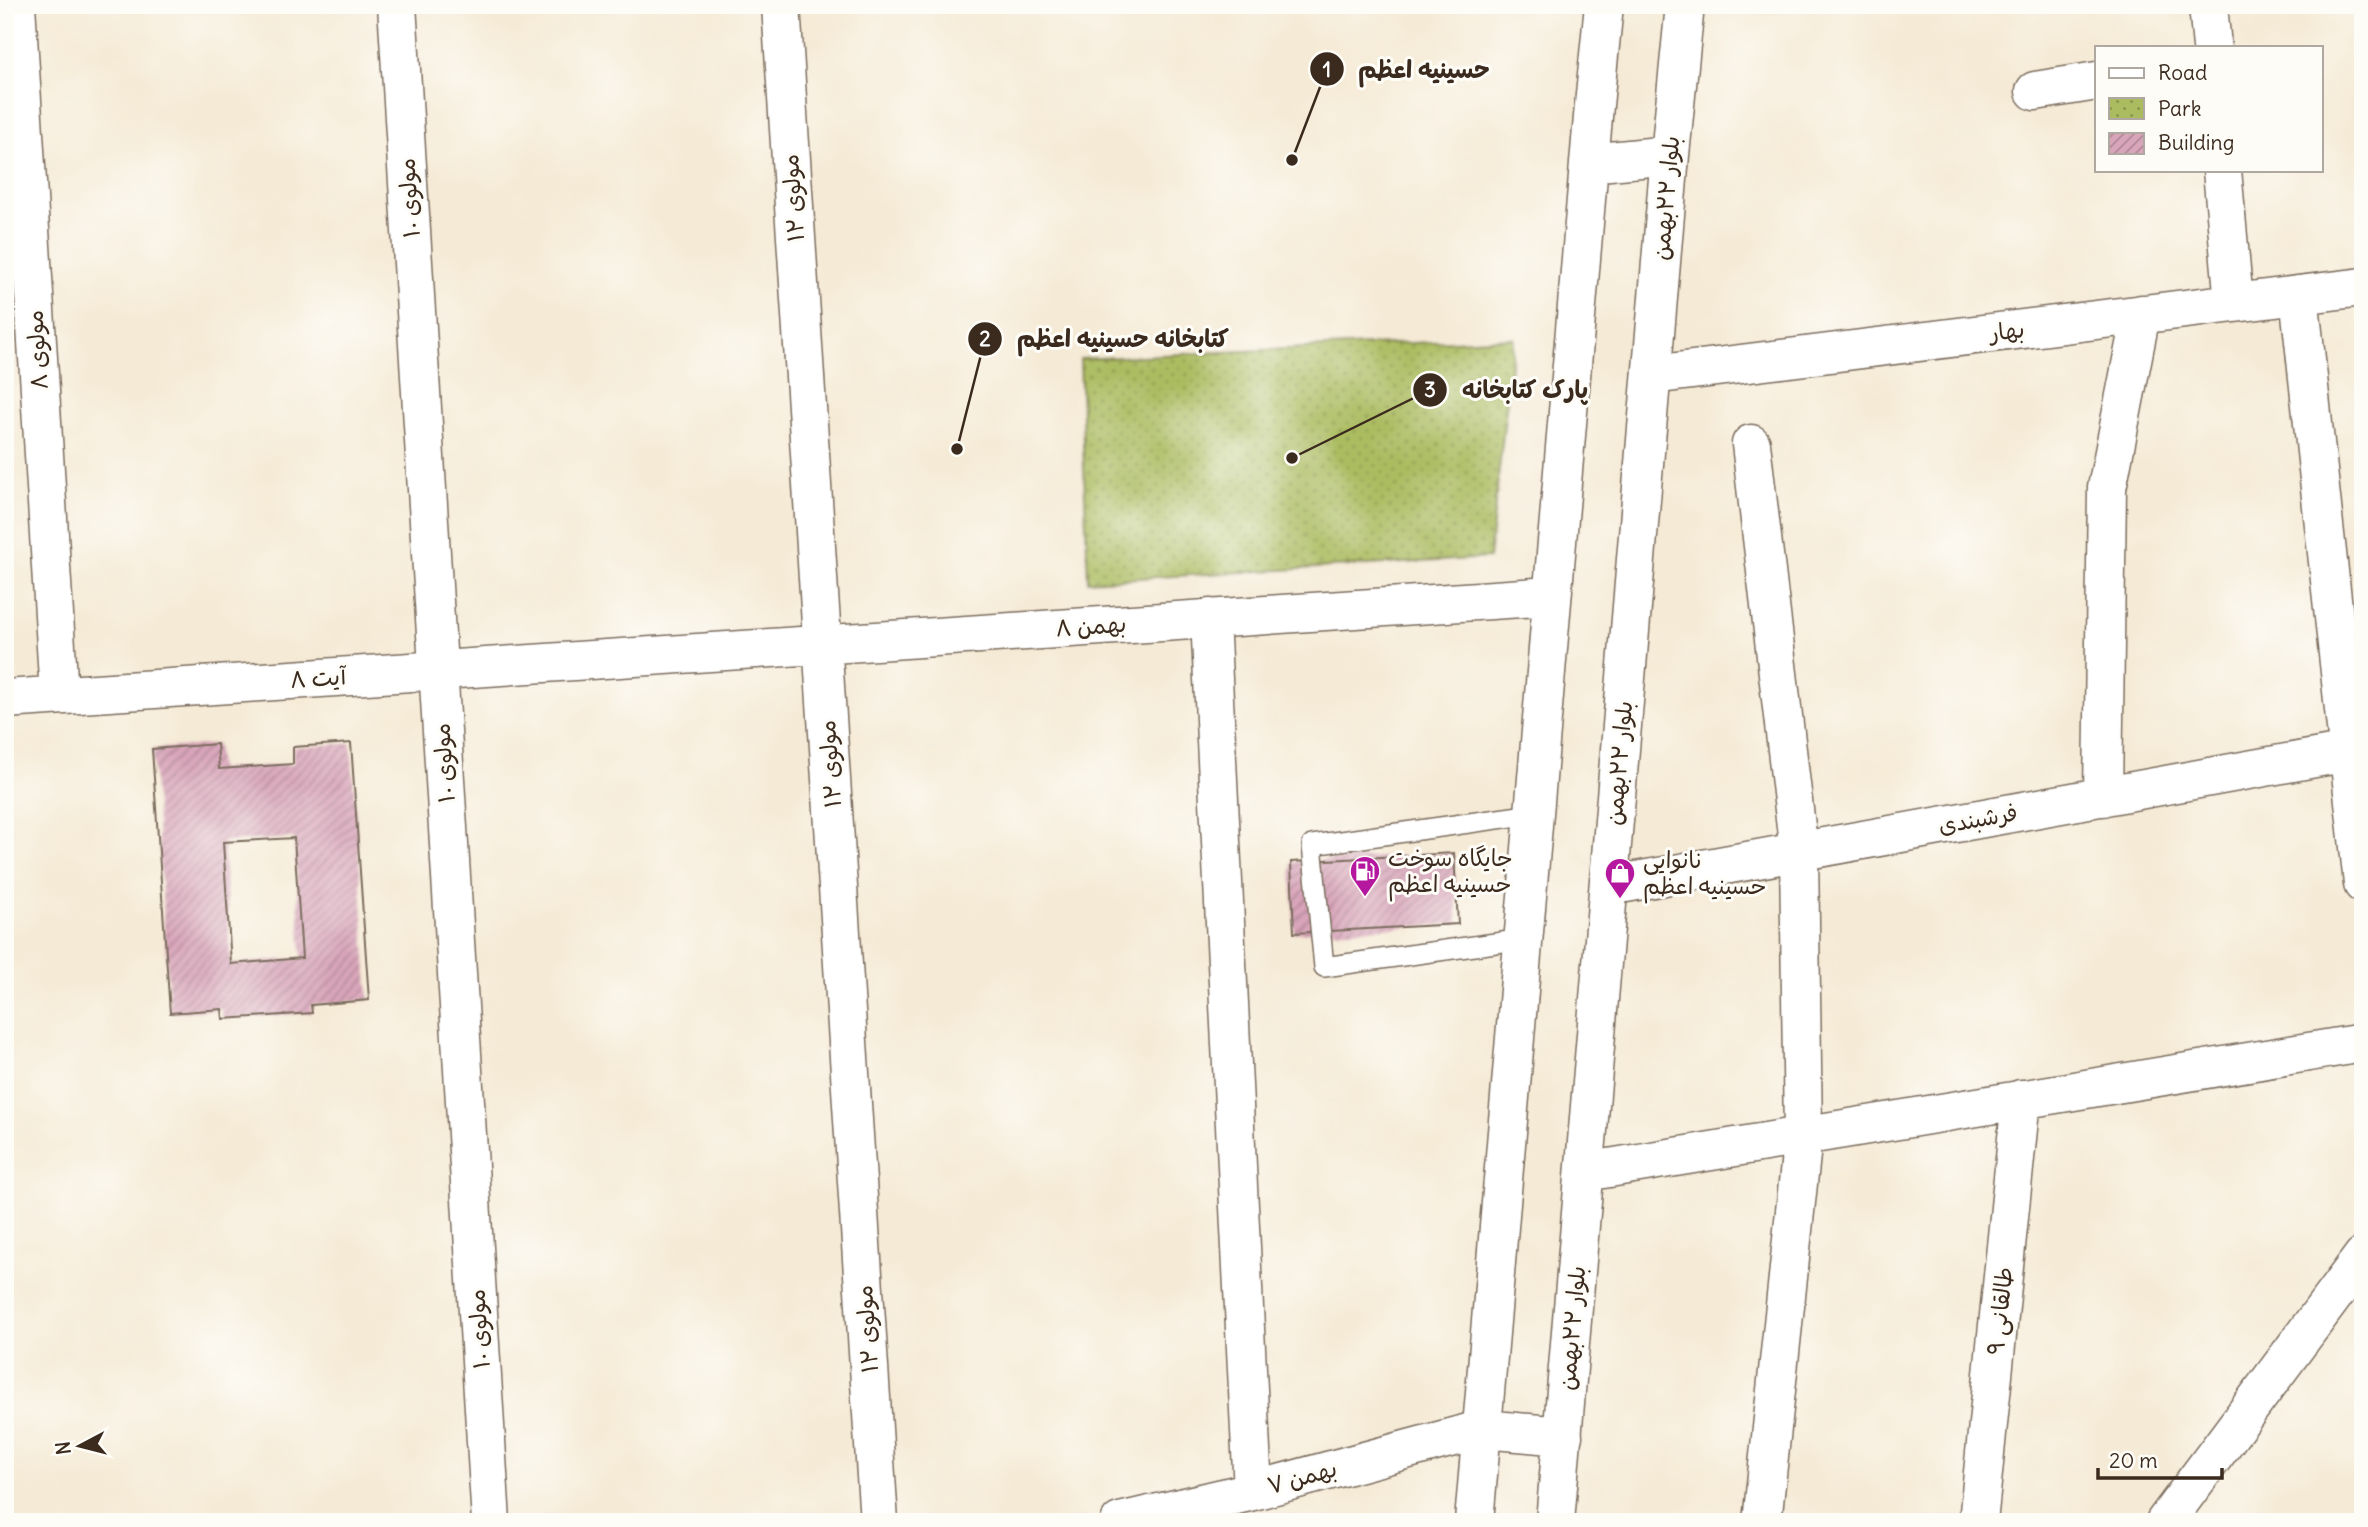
<svg xmlns="http://www.w3.org/2000/svg" width="2368" height="1527" viewBox="0 0 2368 1527" font-family="Delius,'Playpen Sans Arabic',sans-serif">
<style>
.park{fill:url(#park-dots);stroke:#73733f;stroke-width:2}
.building{fill:url(#building-hatch);fill-rule:evenodd}
.lines{fill:none;stroke-linecap:round;stroke-linejoin:round}
.lane-casing{stroke:#7c6d5e;stroke-width:22}
.street-casing{stroke:#7c6d5e;stroke-width:41}
.secondary-casing{stroke:#7c6d5e;stroke-width:41}
.lane{stroke:#fff;stroke-width:19}
.street{stroke:#fff;stroke-width:38}
.secondary{stroke:#fff;stroke-width:38}
.labels{text-anchor:middle;stroke-width:6;stroke-linejoin:round;paint-order:stroke}
.street-label{font-size:23px;fill:#3b2a1e;stroke:#fdfcf7}
.poi-label{font-size:23px;fill:#3b2a1e;stroke:#fdfcf7;text-anchor:start}
.leader{fill:none;stroke:#3b2a1e;stroke-width:2.5}
.callout-dot{fill:#3b2a1e;stroke:#fdfcf7;stroke-width:2.5}
.mark-label{font-size:21px;text-anchor:middle;font-weight:bold;fill:#fff}
.callout-label{font-size:24px;text-anchor:middle;font-weight:bold;fill:#3b2a1e;stroke:#fdfcf7;stroke-width:6;stroke-linejoin:round;paint-order:stroke}
</style>
<defs>
<pattern id="park-dots" width="8" height="8" patternUnits="userSpaceOnUse" patternTransform="scale(1.75)"><rect width="8" height="8" fill="#abbc60"/><path d="M2 2h.1M6 6h.1" fill="none" stroke="#8c994f" stroke-width="1.8" stroke-linecap="round"/></pattern>
<pattern id="building-hatch" width="6" height="6" patternUnits="userSpaceOnUse" patternTransform="scale(1.75)"><rect width="6" height="6" fill="#d9a5ba"/><path d="M-1 1l2-2M0 6l6-6M5 7l2-2" fill="none" stroke="#b18797"/></pattern>
</defs>
<rect width="100%" height="100%" fill="#fdfcf7"/>
<filter id="ink" filterUnits="userSpaceOnUse"><feTurbulence type="fractalNoise" baseFrequency=".0143" numOctaves="2"/><feDisplacementMap in="SourceGraphic" scale="14" xChannelSelector="R" yChannelSelector="G"/><feConvolveMatrix kernelMatrix="1 2 1 2 8 2 1 2 1" color-interpolation-filters="sRGB"/></filter>
<filter id="wash" filterUnits="userSpaceOnUse"><feTurbulence type="fractalNoise" baseFrequency=".00686" numOctaves="4" result="noise"/><feDisplacementMap in="SourceGraphic" scale="28" xChannelSelector="R" yChannelSelector="G"/><feGaussianBlur stdDeviation="1.57" result="paint"/><feColorMatrix in="noise" values="0 0 0 0 0 0 0 0 0 0 0 0 0 0 0 0 0 1.4 0 .05"/><feComposite in="paint" operator="in"/></filter>
<g filter="url(#wash)">
<rect width="100%" height="100%" fill="#f5ead5"/>
<path class="park" d="M1514,338L1489,558L1088,581L1080,359Z"/>
<g id="blocks">
<path class="building" d="M351,743L369,1000L311,1005L312,1013L223,1019L222,1009L170,1013L152,749L217,744L219,769L293,764V747ZM294,838L302,958L231,964L223,842Z
M1454,853L1458,924L1294,933L1291,862Z"/>
</g>
</g>
<g filter="url(#ink)">
<use href="#blocks" fill-opacity="0" stroke="#7c6d5e" stroke-width="2"/>
<g class="lines">
<g class="lane-casing">
<path id="lane" d="M1524,939L1324,967L1312,845L1534,814"/>
</g>
<g class="street-casing">
<path id="street" d="M16,5L59,695
M397,5L491,1522
M781,5L879,1522
M2208,5L2212,47
M2035,91L2097,81
M2222,170L2234,303
M2299,295L2363,884
M1652,375L2363,287
M1751,444L1799,852L1803,1136L1762,1522
M1210,618L1253,1491
M5,699L1552,596
M2103,797L2107,488L2141,314
M1609,886L2348,752
M1585,1172L2363,1043
M1120,1522L1253,1491L1483,1429
M1978,1522L2021,1099
M2165,1522L2363,1256"/>
</g>
<g class="secondary-casing">
<path id="secondary" d="M1589,163L1670,155
M1483,1429L1563,1436
M1474,1522L1594,105L1604,5
M1555,1522L1670,155L1685,5"/>
</g>
<use href="#lane" class="lane"/>
<use href="#street" class="street"/>
<use href="#secondary" class="secondary"/>
</g>
</g>
<defs>
<g id="fuel-pin" transform="scale(1.575)"><path d="M0 17L-7.5 6A9.5 9.5 0 1 1 7.5 6Z" fill="#b5179e" stroke="#fdfcf7"/><path d="M-5.5-6h7V0h2V4h1.3V-2.5L3-4.5l.8-.8L6-3V5H2.5V1h-1V6h-7ZM-4.2-4.7v3.2H.2V-4.7Z" fill="#fff"/></g>
<g id="shop-pin" transform="scale(1.575)"><path d="M0 17L-7.5 6A9.5 9.5 0 1 1 7.5 6Z" fill="#b5179e" stroke="#fdfcf7"/><path d="M-5-2.5h2.3a2.7 3.5 0 0 1 5.4 0H5L5.5 6h-11ZM-1.5-2.5h3a1.5 2.3 0 0 0-3 0Z" fill="#fff"/></g>
</defs>
<g fill-rule="evenodd">
<use href="#fuel-pin" x="1365" y="871"/>
<use href="#shop-pin" x="1620" y="873"/>
</g>
<g class="labels">
<g class="street-label">
<text transform="translate(409 198) rotate(-94)" y="8">مولوی ۱۰</text>
<text transform="translate(793 198) rotate(-94)" y="8">مولوی ۱۲</text>
<text transform="translate(1666 198) rotate(-85)" y="8">بلوار ۲۲بهمن</text>
<text transform="translate(2007 331) rotate(-7)" y="8">بهار</text>
<text transform="translate(37 350) rotate(-94)" y="8">مولوی ۸</text>
<text transform="translate(1091 626) rotate(-4)" y="8">بهمن ۸</text>
<text transform="translate(318 678) rotate(-4)" y="8">آیت ۸</text>
<text transform="translate(444 763) rotate(-94)" y="8">مولوی ۱۰</text>
<text transform="translate(1619 763) rotate(-85)" y="8">بلوار ۲۲بهمن</text>
<text transform="translate(830 764) rotate(-94)" y="8">مولوی ۱۲</text>
<text transform="translate(1978 819) rotate(-10)" y="8">فرشبندی</text>
<text transform="translate(2000 1311) rotate(-84)" y="8">طالقانی ۹</text>
<text transform="translate(1572 1328) rotate(-85)" y="8">بلوار ۲۲بهمن</text>
<text transform="translate(479 1329) rotate(-94)" y="8">مولوی ۱۰</text>
<text transform="translate(867 1329) rotate(-94)" y="8">مولوی ۱۲</text>
<text transform="translate(1302 1477) rotate(-15)" y="8">بهمن ۷</text>
</g>
<g class="poi-label">
<text x="1388" y="866">جایگاه سوخت<tspan x="1388" dy="26">حسینیه اعظم</tspan></text>
<text x="1643" y="868">نانوایی<tspan x="1643" dy="26">حسینیه اعظم</tspan></text>
</g>
</g>
<path class="leader" d="M1292 160L1327 69M957 449L985 339M1292 458L1430 390"/>
<g class="callout-dot">
<circle cx="1292" cy="160" r="7"/>
<circle cx="957" cy="449" r="7"/>
<circle cx="1292" cy="458" r="7"/>
<circle cx="1327" cy="69" r="18"/>
<circle cx="985" cy="339" r="18"/>
<circle cx="1430" cy="390" r="18"/>
</g>
<g class="mark-label">
<text x="1327" y="77">1</text>
<text x="985" y="346">2</text>
<text x="1430" y="397">3</text>
</g>
<g class="callout-label">
<text x="1424" y="78">حسینیه اعظم</text>
<text x="1123" y="347">کتابخانه حسینیه اعظم</text>
<text x="1525" y="398">پارک کتابخانه</text>
</g>
<rect width="2368" height="1527" fill="none" stroke="#fdfcf7" stroke-width="28"/>
<rect x="2095" y="46" width="228" height="126" fill="#fdfcf7" stroke="#afa8a0" stroke-width="2"/>
<rect x="2109" y="68" width="35" height="10" fill="#ffffff" stroke="#afa8a0" stroke-width="2"/>
<text x="2158" y="80" font-size="21" fill="#3b2a1e">Road</text>
<rect x="2109" y="98" width="35" height="21" fill="url(#park-dots)" stroke="#afa8a0" stroke-width="2"/>
<text x="2158" y="116" font-size="21" fill="#3b2a1e">Park</text>
<rect x="2109" y="133" width="35" height="21" fill="url(#building-hatch)" stroke="#afa8a0" stroke-width="2"/>
<text x="2158" y="150" font-size="21" fill="#3b2a1e">Building</text>
<g transform="translate(80 1446) rotate(263)" stroke="#fdfcf7" stroke-width="5" paint-order="stroke">
<path d="M0-5L12 26L0 18L-12 26Z" fill="#3b2a1e"/>
<text y="-10" font-size="19" font-weight="bold" text-anchor="middle" fill="#3b2a1e">N</text>
</g>
<path d="M2098 1468v10h124v-10" fill="none" stroke="#3b2a1e" stroke-width="3.5"/>
<text x="2109" y="1468" font-size="21" fill="#3b2a1e" stroke="#fdfcf7" stroke-width="5" paint-order="stroke">20 m</text>
</svg>
